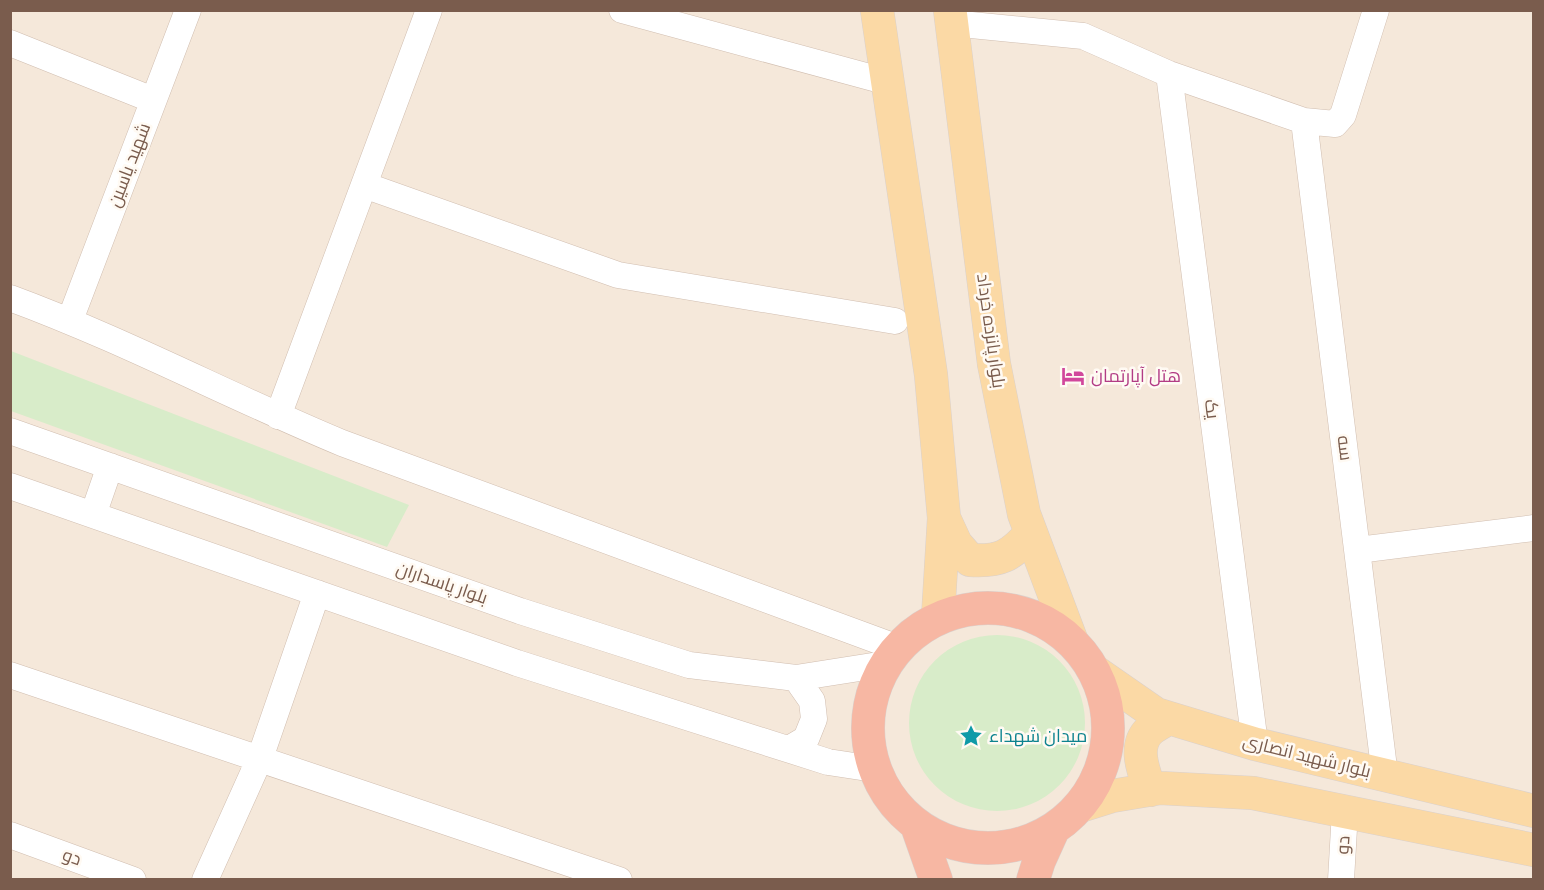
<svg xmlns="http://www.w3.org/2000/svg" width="1544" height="890" viewBox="0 0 1544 890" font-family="Cabin,Cairo,sans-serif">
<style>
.residential{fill:#f5e8da}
.green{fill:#d8ecc9}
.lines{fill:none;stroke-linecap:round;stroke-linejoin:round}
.minor-casing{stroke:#d1beb0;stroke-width:27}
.major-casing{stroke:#dad1cd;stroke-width:34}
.highway-casing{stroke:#dad1cd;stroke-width:34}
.minor{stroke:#fff;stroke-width:26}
.major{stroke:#fbd9a5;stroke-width:33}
.highway{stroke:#f7b7a3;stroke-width:33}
.labels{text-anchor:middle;stroke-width:5;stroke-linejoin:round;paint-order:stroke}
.street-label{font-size:18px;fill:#7a5c4d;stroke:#fffaf3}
.hotel-label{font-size:18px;fill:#b23c85;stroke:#fffaf3;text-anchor:start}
.culture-label{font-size:18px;fill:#0d838f;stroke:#fffaf3;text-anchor:start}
</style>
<rect width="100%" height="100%" fill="#fdf6ec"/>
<path class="residential" d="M11,11H1533V879H11Z"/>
<path class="green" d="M10,351H11L409,505L387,547L11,411Z
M909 723a88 88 0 1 1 176 0a88 88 0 1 1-176 0Z"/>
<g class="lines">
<g class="minor-casing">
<path id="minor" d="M622,10L888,82
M951,23L1083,36L1169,74L1304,121L1335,124L1343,115L1376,10
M10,43L153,100
M1169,74L1255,744
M1304,121L1385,776
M364,185L618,275L895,321
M10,298C124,340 231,397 342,443L898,648
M70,320L188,10
M278,416L429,10
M10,431L520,611L689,665L796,678L885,664
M10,486L517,663L828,762L874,769
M93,515L110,466
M1358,550L1534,528
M10,675L619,880
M789,749L806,739L814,719L812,701L796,678
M10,835L133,880
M205,880L260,758L317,593
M1341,880L1345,811"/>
</g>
<g class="major-casing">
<path id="major" d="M877,10L931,375L944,518L938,617
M950,10L994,364L1024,514L1072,642
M944,518L956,544L970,560C1000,562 1011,556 1031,533
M1094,671L1156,714L1169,718L1255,744L1534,811
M1150,790C1144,772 1133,747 1149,731C1154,726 1163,722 1169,718
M1080,806L1112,796L1160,788L1253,793L1534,850"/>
</g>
<g class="highway-casing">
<path id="highway" d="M868 728a120 120 0 1 1 240 0a120 120 0 1 1-240 0Z
M917,826L936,880
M1033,880L1039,861L1053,830"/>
</g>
<use href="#minor" class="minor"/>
<use href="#major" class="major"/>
<use href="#highway" class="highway"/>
</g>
<defs>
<g id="hotel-bare" transform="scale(1.8)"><path d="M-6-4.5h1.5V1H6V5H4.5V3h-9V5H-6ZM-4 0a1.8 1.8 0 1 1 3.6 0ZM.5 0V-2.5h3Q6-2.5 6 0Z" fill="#d1479c" stroke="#fffaf3" stroke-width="2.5" paint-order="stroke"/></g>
<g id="sight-bare" transform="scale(1.8)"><path d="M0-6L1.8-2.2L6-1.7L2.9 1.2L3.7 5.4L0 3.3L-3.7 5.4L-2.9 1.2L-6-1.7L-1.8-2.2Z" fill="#0f9aa8" stroke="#fffaf3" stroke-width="2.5" paint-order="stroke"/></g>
</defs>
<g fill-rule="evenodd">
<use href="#hotel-bare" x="1073" y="376"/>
<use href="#sight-bare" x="971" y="736"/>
</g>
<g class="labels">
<g class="street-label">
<text transform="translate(129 165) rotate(-69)" y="6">شهید یاسین</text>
<text transform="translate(991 331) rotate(82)" y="6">بلوار پانزده خرداد</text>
<text transform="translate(1212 409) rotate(83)" y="6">یک</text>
<text transform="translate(1345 448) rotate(83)" y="6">سه</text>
<text transform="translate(442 583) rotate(19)" y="6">بلوار پاسداران</text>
<text transform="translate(1307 756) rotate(14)" y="6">بلوار شهید انصاری</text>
<text transform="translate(1343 845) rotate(-86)" y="6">دو</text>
<text transform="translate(72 857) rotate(20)" y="6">دو</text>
</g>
<g class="hotel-label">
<text x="1091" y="382">هتل آپارتمان</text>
</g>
<g class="culture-label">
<text x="989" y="742">میدان شهداء</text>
</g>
</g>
<rect width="1544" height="890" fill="none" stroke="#7a5c4d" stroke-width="24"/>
</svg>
